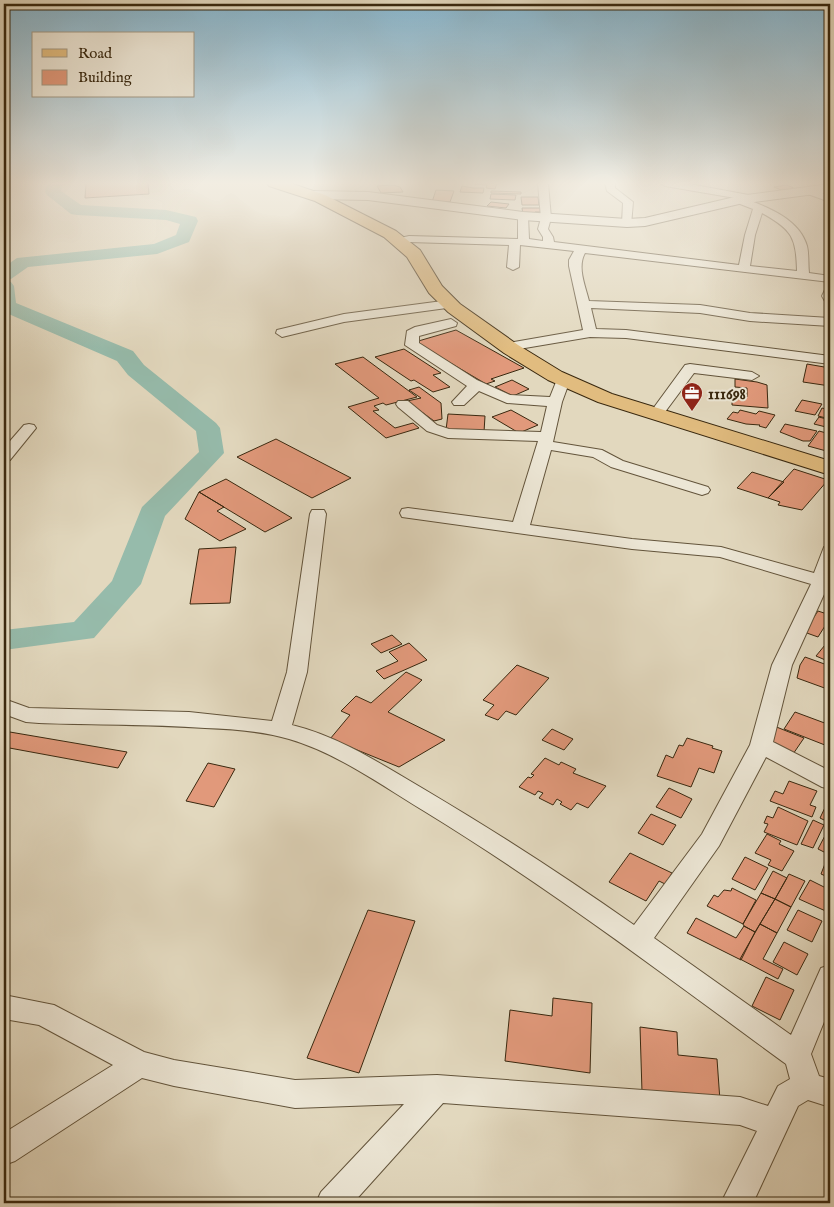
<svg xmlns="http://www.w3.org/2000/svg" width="834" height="1207" viewBox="0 0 834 1207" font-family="'IM FELL English',serif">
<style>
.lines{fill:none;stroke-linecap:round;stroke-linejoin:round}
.river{fill:#96bbab;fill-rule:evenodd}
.building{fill:#e1997b;stroke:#39280f}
.minor-casing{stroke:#63543b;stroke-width:2}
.tertiary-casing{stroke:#63543b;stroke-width:2}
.primary-casing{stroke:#39280f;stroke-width:2}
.minor{fill:#ece6d5;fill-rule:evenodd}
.tertiary{fill:#ece6d5;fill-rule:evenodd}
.primary{fill:#e1bc7f;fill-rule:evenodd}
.labels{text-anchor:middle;stroke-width:4;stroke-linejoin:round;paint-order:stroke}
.far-poi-label{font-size:16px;font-weight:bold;fill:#39280f;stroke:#ece6d5;text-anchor:start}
</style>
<rect width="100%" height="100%" fill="#e2d8be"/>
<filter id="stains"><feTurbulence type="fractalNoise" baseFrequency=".004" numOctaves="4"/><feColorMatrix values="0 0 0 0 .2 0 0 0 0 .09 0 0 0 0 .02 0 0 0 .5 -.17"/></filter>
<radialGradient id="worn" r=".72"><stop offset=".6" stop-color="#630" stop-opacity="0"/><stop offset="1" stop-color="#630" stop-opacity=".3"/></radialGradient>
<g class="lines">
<path class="river" d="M47,183H63L61,191L81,205L166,210L196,217L198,221L189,242L157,254L28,267L11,279L5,280L11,282L14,286L16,303L133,351L144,365L216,423L220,428L224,453L165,516L141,584L94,638L4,650V630L74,622L112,581L142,507L199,452L196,431L128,375L117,361L4,312V267L17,258L154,244L176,235L180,224L166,220L77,215L71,214L47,195L45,192Z"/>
</g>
<path class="building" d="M86,183H148L149,194L85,198Z
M497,183L495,189L486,188L487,185L475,184Z
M393,185L400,187L403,192L381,193L377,186Z
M787,185L798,190L786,192L774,187Z
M462,186L473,188H484L483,193L460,192Z
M436,190L454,191L450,202H432Z
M491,191L521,192V194L491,193Z
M491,194L516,195L515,200L490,199Z
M521,197H538L539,205H522Z
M491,202L509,204L506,208L487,206Z
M522,208H542L543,212H535L536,215H523Z
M456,330L524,368L491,379L495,381L486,384L415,342Z
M404,349L441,373L433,375L450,387L433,392L414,380L411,381L375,357Z
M363,357L417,397L386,405L383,403L374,406L379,410L373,411L395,428L413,423L419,428L386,438L348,407L379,398L335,364Z
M807,364L830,368V386L803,382Z
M735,379L757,382L767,385L768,408L732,405V395L747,397V388L735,387Z
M512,380L529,389L513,396L495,387Z
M419,387L441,403L442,419L434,421L407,401L421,398L409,390Z
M802,400L822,404L815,415L795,411Z
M822,408L830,410V419L818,416Z
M511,410L538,425L519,433L492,417Z
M740,410L756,414L759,411L775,415L766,428L759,426L760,425L746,424L727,419L733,412L738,413Z
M448,414L485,416L484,432L446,430Z
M819,417L830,420V428L814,424Z
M785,424L817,431L810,441H803L780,432Z
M819,431L830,434L828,440L830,441V452L808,446Z
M276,439L351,478L312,498L237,457Z
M794,469L828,480L802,510L778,505L780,502L768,498Z
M752,472L784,482L768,498L737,488Z
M226,479L292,518L265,532L199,492Z
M199,492L224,507L217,511L246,529L220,541L185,519Z
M236,547L230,603L190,604L199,549Z
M818,611L830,615V618L818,637L804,632Z
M392,635L402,644L381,653L371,644Z
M409,643L427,660L384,679L376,671L398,661L389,652Z
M825,645L830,647V662L816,656Z
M805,657L830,666V690L797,678L800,665Z
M517,665L549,678L516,715L506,711L498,720L485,715L494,705L483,700Z
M406,672L422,680L388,712L445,740L399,767L330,739L350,715L341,711L356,696L371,703Z
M795,712L830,725V747L784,729Z
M774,726L804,738L791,757L769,748Z
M552,729L573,739L564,750L542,740Z
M4,731L127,752L118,768L4,747Z
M687,738L713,746L712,748L722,751L714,773L699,768L691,787L657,776L666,755L673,758L679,745L683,746Z
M545,758L559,765L561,762L576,769L573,773L606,786L588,808L577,803L571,810L560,804L562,802L557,799L553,805L539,798L543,793L538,791L535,795L519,787L528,777L531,778L534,775L531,774Z
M208,763L235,769L214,807L186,801Z
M789,781L817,791L810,805L816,807L812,817L770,801L775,791L783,794Z
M669,788L692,799L681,818L656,807Z
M830,797V823L820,818Z
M778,807L808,821L797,845L764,832L768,824L764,823L767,816L773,818Z
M651,814L676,825L663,845L638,833Z
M813,820L824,825L813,848L801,844Z
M830,826V855L818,849Z
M767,834L781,841L779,844L794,851L782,871L768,865L771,860L755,853Z
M630,853L672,873L665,884L659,881L646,901L609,882Z
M828,856L830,857V878L821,874Z
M745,857L768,868L755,890L732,879Z
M773,871L787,878L775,899L761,893Z
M789,874L805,881L791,907L775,899Z
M810,880L830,890V913L799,899Z
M732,888L756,900L743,924L707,906L714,895L718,897L724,890L731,891Z
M761,893L775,899L755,932L744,926L743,924Z
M775,899L791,907L777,933L760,924Z
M368,910L415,921L359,1073L307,1058Z
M798,910L822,921L812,942L787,930Z
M696,918L736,938L744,926L755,932L741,960L687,933Z
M760,924L777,933L763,959L783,969L778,979L740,959Z
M784,942L808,954L797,975L773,962Z
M766,977L794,990L780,1020L752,1006Z
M553,998L592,1003L590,1073L505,1061L510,1010L552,1016Z
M640,1027L677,1032L678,1055L717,1059L720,1101L642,1092Z"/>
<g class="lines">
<g class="minor-casing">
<path id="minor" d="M538,183H548L551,218L548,229L553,237L554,242L739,265L745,235L753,209L735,202V198L665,186L660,183H684L754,196L755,198L751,201C772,209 800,221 807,246C809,254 808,264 809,273L830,276V282L585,253C577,267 585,285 589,301L700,305L750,313L830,318V326L750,321L700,313L591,308L596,329L626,330L830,356V364L626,338L590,337L519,349L514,348L512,345L514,342L583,330L569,266V260L574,251L520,245L519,267L513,270L507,267L509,245L409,242L400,244L395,241L396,239L409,236L518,239V216L523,213L528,216L529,239L543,241V237L538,229L541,218ZM762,213C793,230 796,238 797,271L750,266L755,235Z
M605,183H615V188L633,202L631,225L627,226L622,223L623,203L607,191Z
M809,188L830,196V202L805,193L804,191Z
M830,287V304L826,303L822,296L826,288Z
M450,300L454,301L456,304L454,307L344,322L282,337L276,333L277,330L344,314Z
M451,319L457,323L456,326L419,336V343L477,380L510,395L550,397L558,377H568L570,380L562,402L553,442L602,450L623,461L708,487L710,490L708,493L702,495L611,467L593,457L551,450L530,525L632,539L721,547L814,573L824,547L830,546V581L792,665L773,742L830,771V789L822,787L766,757L719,846L654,938L791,1035L821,968L830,965V1007L811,1054L819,1076L830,1079V1107L808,1100L798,1106L753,1203H721L757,1131L740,1125L443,1103L353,1203H316L321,1192L404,1104L295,1108L174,1086L142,1078L15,1161L4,1165V1133L113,1065L39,1025L4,1019V995L54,1005L144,1052L174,1060L295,1080L437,1075L740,1097L768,1106L778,1086L790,1079L786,1064C667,977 550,888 424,811C381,785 337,753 289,739C262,731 233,729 205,728C150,724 94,725 39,723L26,722L4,714V699L29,708L189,712L272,721L287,672L310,514L312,510H324L326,514L307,672L292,725C341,737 384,766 427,791C498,833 567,878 634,925L702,834L750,745L772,665L811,584L720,557L632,549L402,517L400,513L402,509L408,508L513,522L538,441L448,438L427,431L398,407L396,404L398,401H408L437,425L449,429L541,432L547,406L507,403L479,391L464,405H454L452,402L467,386L405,345L407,331L415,327Z
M690,364L752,372L759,376L752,380L694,373L665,412H655L653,409L655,406L685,365Z
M29,424L34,425L36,428L10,460L4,462V448L24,425Z"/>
</g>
<g class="tertiary-casing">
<path id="tertiary" d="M830,184V192L739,204L645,226L627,227L523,220L368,200L314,199L308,195L314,191L368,192L523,212L627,219L645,218L739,196Z"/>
</g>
<g class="primary-casing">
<path id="primary" d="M267,183H290L325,195L396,231L420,250L442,286L460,304L518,345L562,372L612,394L830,461V475L598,402L548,380L504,353L448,312L429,293L407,257L384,237L315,201L269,186Z"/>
</g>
<use href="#minor" class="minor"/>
<use href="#tertiary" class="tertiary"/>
<use href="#primary" class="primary"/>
</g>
<linearGradient id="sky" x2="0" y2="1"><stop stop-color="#87b7d0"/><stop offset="0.52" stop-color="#f2ede2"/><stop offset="1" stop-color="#f2ede2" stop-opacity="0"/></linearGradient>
<rect width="834" height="352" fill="url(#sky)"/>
<defs>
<g id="office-pin" transform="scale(1.125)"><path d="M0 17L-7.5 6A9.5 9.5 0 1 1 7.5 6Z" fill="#8f2418" stroke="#ece6d5"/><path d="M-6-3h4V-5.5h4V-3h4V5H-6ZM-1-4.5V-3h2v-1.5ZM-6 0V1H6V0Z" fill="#fff"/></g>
</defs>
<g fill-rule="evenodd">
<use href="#office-pin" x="692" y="393"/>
</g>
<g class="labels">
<g class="far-poi-label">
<text x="708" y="399">111698</text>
</g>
</g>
<rect width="834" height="1207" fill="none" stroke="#e2d8be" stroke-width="20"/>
<rect x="5" y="5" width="824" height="1197" fill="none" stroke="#39280f" stroke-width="2.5"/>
<rect x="10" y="10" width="814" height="1187" fill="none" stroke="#39280f"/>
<rect x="32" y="32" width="162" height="65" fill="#ece6d5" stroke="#a49a86"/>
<rect x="42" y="49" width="25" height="8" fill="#e1bc7f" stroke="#a49a86"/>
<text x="78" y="58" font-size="15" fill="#39280f">Road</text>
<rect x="42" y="70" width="25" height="15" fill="#e1997b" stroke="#a49a86"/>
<text x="78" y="82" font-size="15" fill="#39280f">Building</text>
<rect width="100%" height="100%" filter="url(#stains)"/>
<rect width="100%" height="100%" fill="url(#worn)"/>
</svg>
